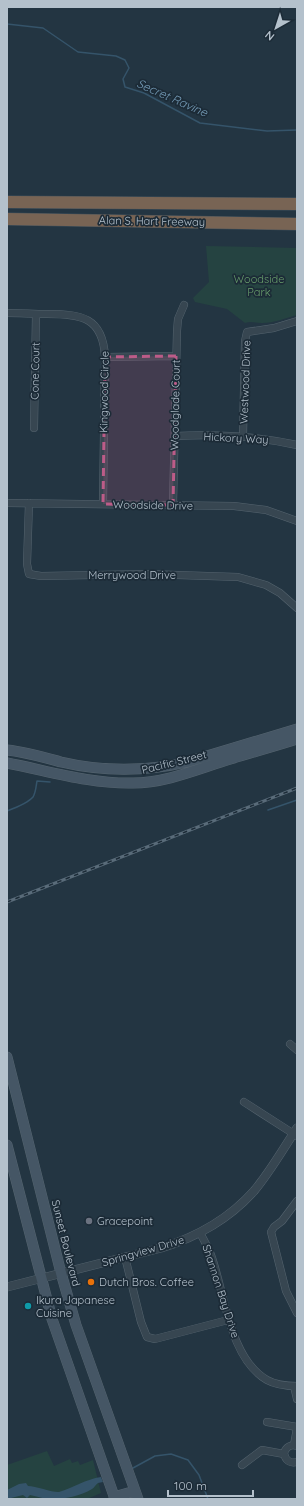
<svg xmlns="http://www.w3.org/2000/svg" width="304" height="1506" viewBox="0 0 304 1506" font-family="Quicksand,sans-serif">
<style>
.green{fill:#254341}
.water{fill:#35546a}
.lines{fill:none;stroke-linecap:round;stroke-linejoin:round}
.stream{stroke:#35546a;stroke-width:1.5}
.minor-casing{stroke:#55646f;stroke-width:8}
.tertiary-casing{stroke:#55646f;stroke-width:9}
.secondary-casing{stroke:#55646f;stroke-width:11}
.motorway-casing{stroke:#42515c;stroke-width:13}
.minor{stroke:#374651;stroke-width:7}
.tertiary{stroke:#374651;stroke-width:8}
.secondary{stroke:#455665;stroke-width:10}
.motorway{stroke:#786454;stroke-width:12}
.rail-casing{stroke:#596b79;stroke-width:3}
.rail{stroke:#1c2b37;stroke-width:1.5;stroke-dasharray:4.5;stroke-linecap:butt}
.marked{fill:#bc5c88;fill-opacity:0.2;stroke:#bc5c88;stroke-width:3;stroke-dasharray:8 5;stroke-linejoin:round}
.worship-dot{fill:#6b7280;stroke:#1c2b37;stroke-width:1.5}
.food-dot{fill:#e8710a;stroke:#1c2b37;stroke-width:1.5}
.culture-dot{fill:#0f9aa8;stroke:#1c2b37;stroke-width:1.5}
.labels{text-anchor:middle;stroke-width:3.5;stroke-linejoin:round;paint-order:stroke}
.street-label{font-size:11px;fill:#b4c1cc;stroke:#1c2b37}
.park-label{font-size:11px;fill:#699f6c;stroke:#1c2b37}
.poi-label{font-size:11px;fill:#b4c1cc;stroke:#1c2b37;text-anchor:start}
.water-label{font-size:12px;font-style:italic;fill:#7197b2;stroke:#1c2b37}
</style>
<rect width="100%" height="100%" fill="#233542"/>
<path class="green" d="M206,246L297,248V315C286,318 274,323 262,323C256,323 251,321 245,323L227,309L195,302L193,298L209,282Z
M47,1451L54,1466L70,1459L72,1463L78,1461L80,1465L93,1460L101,1493L87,1499H7V1465Z"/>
<path class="water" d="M101,1477L103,1482L98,1483C95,1485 94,1488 92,1489C79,1497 60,1500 46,1499C41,1498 36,1496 30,1495L27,1498L23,1495L7,1499V1490L19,1484L26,1483L28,1486C36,1486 54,1493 59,1492C73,1488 86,1479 101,1477Z"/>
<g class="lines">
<path class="stream" d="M7,24L43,28L78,52L116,56L125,60L129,68L123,79L125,87L144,93L200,123L267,131L297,130
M268,810L297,800
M7,811C15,808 28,803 33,797C36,792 36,786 37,781L50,782
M133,1468L155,1456L171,1454L188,1460L199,1475L208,1499"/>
<g class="minor-casing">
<path id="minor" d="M7,313C20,313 34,314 47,314C81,314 103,317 105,357L103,504
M105,357L176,356
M34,428L36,314
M175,436C216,434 257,436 297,445
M243,436L245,341L247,332L274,328L297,321
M7,503L234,506L266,510L297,521
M29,503L27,564L29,574L41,576L147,574L238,577L266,585L280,593L297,608
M173,505L177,331L178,319L184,305
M290,1044L297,1050
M244,1102L297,1136
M297,1201L282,1221L274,1227L271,1232L286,1291L297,1313
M200,1233C204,1240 208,1247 211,1255C225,1293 229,1358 267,1380C276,1385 287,1386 297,1386
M125,1257L141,1322L147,1337L155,1339L228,1320
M294,1386L297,1399
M267,1422L297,1427
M294,1445L297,1428
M297,1446C291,1444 286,1447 284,1453C285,1460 290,1464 297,1462
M242,1465L262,1450L284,1454"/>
</g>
<g class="tertiary-casing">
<path id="tertiary" d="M7,1287L161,1248C197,1237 229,1219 254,1191C270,1172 283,1149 297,1128"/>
</g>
<g class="secondary-casing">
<path id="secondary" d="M7,750C26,752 43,757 61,762C104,772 144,772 187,762L297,729
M7,763C49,771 90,784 133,783C163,783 193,771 221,762C246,754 272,747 297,739
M7,1057L61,1273L76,1325L138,1499
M7,1145L52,1319L115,1499
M114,1497L135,1491"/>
</g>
<g class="motorway-casing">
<path id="motorway" d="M7,202L297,204
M7,219L297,224"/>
</g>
<use href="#minor" class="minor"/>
<use href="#tertiary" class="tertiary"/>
<use href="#secondary" class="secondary"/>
<use href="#motorway" class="motorway"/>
<g class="rail-casing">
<path id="rail" d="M7,902L297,788"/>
</g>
<use href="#rail" class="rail"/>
</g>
<path class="marked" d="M176,356L173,505L103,504L105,357Z"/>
<circle class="worship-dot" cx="89" cy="1221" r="4"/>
<circle class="food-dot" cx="91" cy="1282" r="4"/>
<circle class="culture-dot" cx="28" cy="1306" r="4"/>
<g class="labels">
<g class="street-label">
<text transform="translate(152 221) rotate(1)" y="4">Alan S. Hart Freeway</text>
<text transform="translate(35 371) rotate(-89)" y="4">Cone Court</text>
<text transform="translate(245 382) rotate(-88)" y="4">Westwood Drive</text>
<text transform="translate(104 392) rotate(-89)" y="4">Kingwood Circle</text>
<text transform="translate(175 405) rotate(-89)" y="4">Woodglade Court</text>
<text transform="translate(236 438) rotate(3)" y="4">Hickory Way</text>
<text transform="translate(153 505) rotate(1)" y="4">Woodside Drive</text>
<text x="132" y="579">Merrywood Drive</text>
<text transform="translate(174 762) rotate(-14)" y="4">Pacific Street</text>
<text transform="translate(66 1243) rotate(76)" y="4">Sunset Boulevard</text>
<text transform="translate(143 1251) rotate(-16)" y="4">Springview Drive</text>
<text transform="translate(221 1291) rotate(72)" y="4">Shannon Bay Drive</text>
</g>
<g class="park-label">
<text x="259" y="283">Woodside<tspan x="259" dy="13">Park</tspan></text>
</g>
<g class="poi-label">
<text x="97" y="1225">Gracepoint</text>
<text x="99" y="1286">Dutch Bros. Coffee</text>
<text x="36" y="1304">Ikura Japanese<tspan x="36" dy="13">Cuisine</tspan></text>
</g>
<g class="water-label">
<text transform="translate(172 98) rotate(24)" y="4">Secret Ravine</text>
</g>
</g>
<rect width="304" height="1506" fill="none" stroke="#b4c1cc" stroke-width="16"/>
<g transform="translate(276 28) rotate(219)" stroke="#1c2b37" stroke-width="3" paint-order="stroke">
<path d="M0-3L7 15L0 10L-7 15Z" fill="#b4c1cc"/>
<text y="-6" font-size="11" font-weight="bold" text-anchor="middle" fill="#b4c1cc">N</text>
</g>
<path d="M168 1490v6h85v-6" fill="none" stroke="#b4c1cc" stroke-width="2"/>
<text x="174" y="1490" font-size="12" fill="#b4c1cc" stroke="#1c2b37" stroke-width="3" paint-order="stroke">100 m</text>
</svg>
